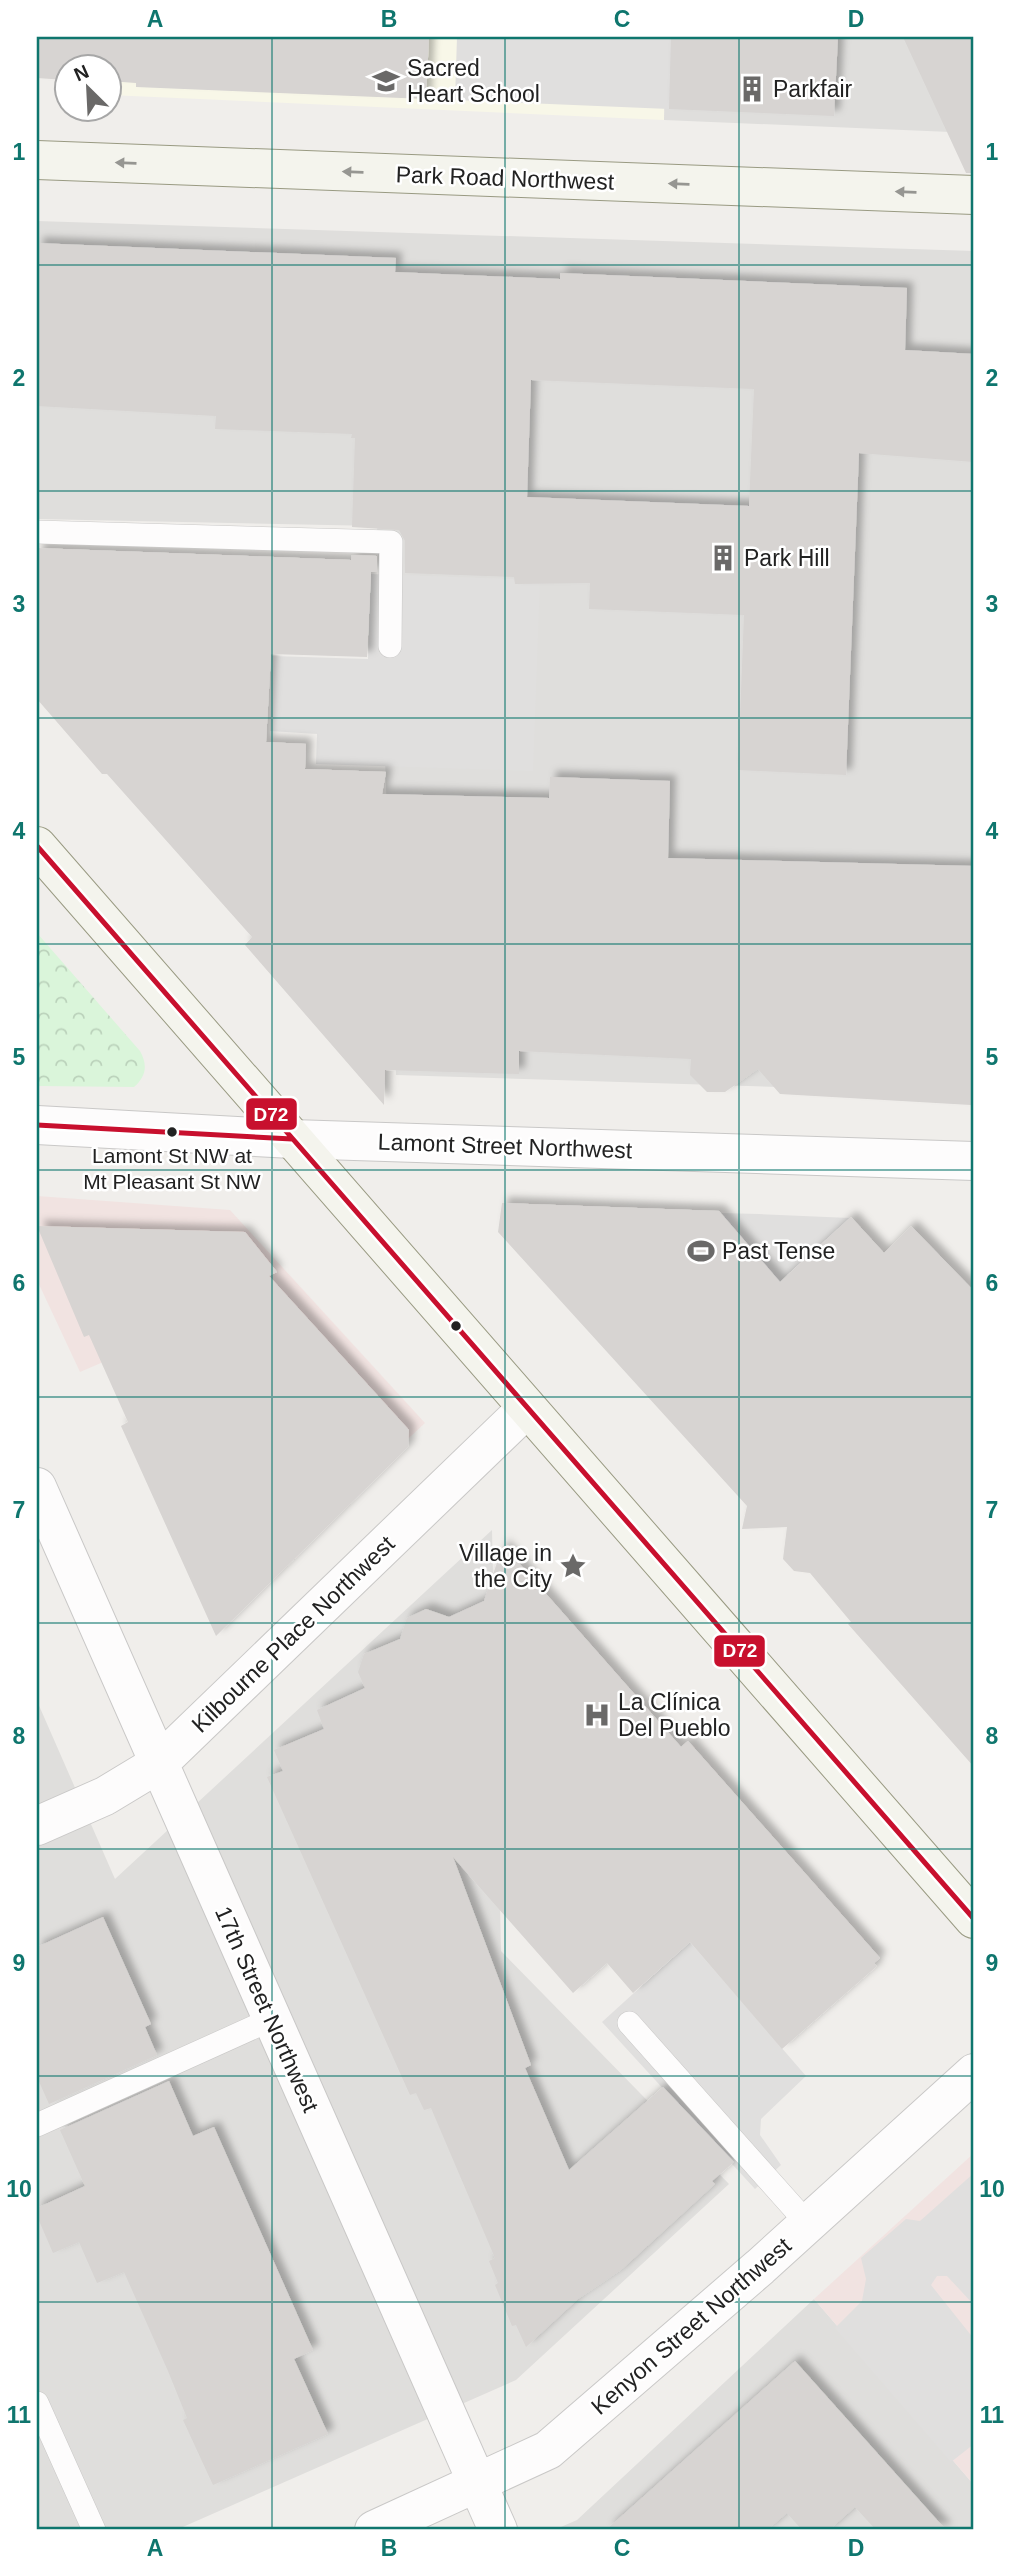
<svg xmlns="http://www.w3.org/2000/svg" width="1011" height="2567" viewBox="0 0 1011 2567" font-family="Helvetica,sans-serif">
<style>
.residential{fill:#dfdedc}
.commercial{fill:#f1e3e1}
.education{fill:#f8f7e8}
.park{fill:url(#park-crowns)}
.parking{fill:#e0dfde}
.building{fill:#d7d4d2;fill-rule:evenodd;filter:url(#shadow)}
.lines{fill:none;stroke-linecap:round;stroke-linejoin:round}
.lane-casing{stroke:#c9c8c7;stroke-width:24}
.street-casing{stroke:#c9c8c7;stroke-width:40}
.secondary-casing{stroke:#999a82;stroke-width:40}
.lane{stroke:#fdfcfc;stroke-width:23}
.street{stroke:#fdfcfc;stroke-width:38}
.secondary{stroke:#f4f4ed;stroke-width:38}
.bus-1-casing{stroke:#fff;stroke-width:10}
.bus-1{stroke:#c8102e;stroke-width:5}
.oneway{fill:#969692}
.grid{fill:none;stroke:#0f766e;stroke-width:2;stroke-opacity:0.55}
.bus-dot{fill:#222;stroke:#fff;stroke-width:2.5}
.labels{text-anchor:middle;stroke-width:5;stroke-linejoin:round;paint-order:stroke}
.bus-label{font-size:21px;fill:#222;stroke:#fff}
.poi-label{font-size:23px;fill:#222;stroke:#fff;text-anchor:start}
.street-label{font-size:23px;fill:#222;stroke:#fff}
.line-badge{stroke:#fff;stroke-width:2.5}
.badge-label{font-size:19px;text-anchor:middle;font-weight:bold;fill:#fff}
.neatline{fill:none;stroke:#0f766e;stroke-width:2.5}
.grid-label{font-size:23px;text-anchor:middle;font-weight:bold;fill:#0f766e}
</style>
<defs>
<pattern id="park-crowns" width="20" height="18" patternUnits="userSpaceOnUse" patternTransform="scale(1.75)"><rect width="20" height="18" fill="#daf5da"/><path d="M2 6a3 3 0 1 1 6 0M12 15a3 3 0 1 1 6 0" fill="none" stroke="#bbd2bb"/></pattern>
<filter id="shadow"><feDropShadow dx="6" dy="-6" stdDeviation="3.5" flood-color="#0004"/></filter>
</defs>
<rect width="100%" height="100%" fill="#f0eeeb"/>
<path class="residential" d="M665,37H974V133L664,120Z
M37,221L974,251V1093L396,1075L377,526L37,519Z
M492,1530L501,1951L729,2184L516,2380L176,2530H37V1701L115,1879Z
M814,2299L974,2485V2530H554L577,2520Z"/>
<path class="commercial" d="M37,1196L230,1210L425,1423L341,1501L171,1333L80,1372L37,1280Z
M974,2153V2485L814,2299Z"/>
<path class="education" d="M103,37H665L664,120L109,95L108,66H102Z"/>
<path class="park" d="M37,933L140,1051C148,1065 146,1077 134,1087L37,1086Z"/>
<path class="parking" d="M457,37H672L669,109L455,100Z
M371,574L540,580L533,771L316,764L317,734L270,731L272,656L368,659Z
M720,1213L759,1214L850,1218L787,1275L796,1287L787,1293Z
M690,1942L806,2076L761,2119L760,2135L781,2165L755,2189L602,2022Z
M974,2173V2305L947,2276H937L931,2285L974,2339V2444L951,2462L835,2328L862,2301L866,2279L861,2258L906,2219L920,2221Z"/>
<path class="building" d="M37,37H429L426,99L136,87V83L108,81V66H66V80L37,78Z
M671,37H838L834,116L669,109Z
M903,37H974V173H966Z
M37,243L396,258L395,272L560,279V273L907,288L905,350L974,354V462L859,453L846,775L738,770L744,615L589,609L590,583L515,584L514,577L405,573V541L399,530L352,527L355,438H351L352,434L215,429L216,416L37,406ZM531,380L754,389L749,506L527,497Z
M37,548L351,560L352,555L377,556V572H371L367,657L271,654L266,742L306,744L305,769L386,772L382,794L549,798L550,777L670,781L668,858L974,866L971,1105L780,1094L758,1069L725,1092H707L690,1075L691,1059L519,1051V1074L385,1070L384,1105L245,945L252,937L107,774H102L37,699Z
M502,1203L719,1211L780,1282L851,1217L884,1253L911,1226L974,1291V1767L848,1624L851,1622L810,1573L794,1571L783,1559L787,1527L742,1529L747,1506L498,1232Z
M37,1226L245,1232L277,1272L269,1276L409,1430L408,1447L216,1636L121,1426L128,1422L89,1335L84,1337Z
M503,1545L681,1747L688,1741L880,1958L874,1963L877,1966L782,2049L690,1942L633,1993L607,1963L573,1993L453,1857L531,2065L525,2068L569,2170L663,2087L734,2162L712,2181L715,2184L621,2270L578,2299L526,2347L516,2325L512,2326L495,2285L498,2283L489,2261L495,2258L431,2108L424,2110L416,2093L410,2095L267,1777L283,1771L274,1750L324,1729L317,1710L365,1688L358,1672L364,1654L400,1639L407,1618L426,1609L449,1617L484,1601Z
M103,1917L151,2024L145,2027L157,2055L49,2104L37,2077V1947Z
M169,2081L193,2136L214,2127L313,2350L294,2359L328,2434L213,2485L183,2420L187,2418L168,2371L124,2272L97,2283L79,2242L53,2253L37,2216V2208L85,2186L60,2130Z
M795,2361L946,2530H876L855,2507L829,2530H802L787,2513L767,2530H606Z"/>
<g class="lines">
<g class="lane-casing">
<path id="lane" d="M37,532L391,542L390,646
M629,2023L808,2224
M37,2125L272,2019
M37,2403L94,2530"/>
</g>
<g class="street-casing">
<path id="street" d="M37,1125L292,1139L974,1161
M37,1487L498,2530
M37,1826L105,1796L158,1764L526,1409
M374,2530L548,2450L760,2267L974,2073"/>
</g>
<g class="secondary-casing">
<path id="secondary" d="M37,160L974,195
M37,846L974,1919"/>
</g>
<use href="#lane" class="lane"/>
<use href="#street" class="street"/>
<use href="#secondary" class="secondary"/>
<g class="bus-1-casing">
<path id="bus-1" d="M37,846L974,1919
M37,1125L292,1139"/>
</g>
<use href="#bus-1" class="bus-1"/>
</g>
<defs><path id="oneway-solid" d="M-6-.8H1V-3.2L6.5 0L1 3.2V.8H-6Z" transform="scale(1.75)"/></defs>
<g class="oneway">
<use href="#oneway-solid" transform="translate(126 163) rotate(-178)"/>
<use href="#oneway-solid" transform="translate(353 172) rotate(-178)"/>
<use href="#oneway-solid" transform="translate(679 184) rotate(-178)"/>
<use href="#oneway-solid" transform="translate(906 192) rotate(-178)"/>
</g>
<path class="grid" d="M272,37V2530M505,37V2530M739,37V2530M37,265H974M37,491H974M37,718H974M37,944H974M37,1170H974M37,1397H974M37,1623H974M37,1849H974M37,2076H974M37,2302H974"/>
<defs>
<g id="school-bare" transform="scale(2.1)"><path d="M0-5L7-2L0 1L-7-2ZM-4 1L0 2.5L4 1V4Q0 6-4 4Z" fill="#6a6968" stroke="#fff" stroke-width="2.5" paint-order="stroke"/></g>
<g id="building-bare" transform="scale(2.1)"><path d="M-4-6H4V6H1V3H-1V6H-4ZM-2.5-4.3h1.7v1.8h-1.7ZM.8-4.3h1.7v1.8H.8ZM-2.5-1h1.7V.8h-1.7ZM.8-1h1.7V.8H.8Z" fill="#6a6968" stroke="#fff" stroke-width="2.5" paint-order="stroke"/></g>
<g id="stadium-bare" transform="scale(2.1)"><path d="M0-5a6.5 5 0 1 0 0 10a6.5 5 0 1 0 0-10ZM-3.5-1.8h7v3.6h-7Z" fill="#6a6968" stroke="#fff" stroke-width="2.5" paint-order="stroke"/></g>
<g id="sight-bare" transform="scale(2.1)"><path d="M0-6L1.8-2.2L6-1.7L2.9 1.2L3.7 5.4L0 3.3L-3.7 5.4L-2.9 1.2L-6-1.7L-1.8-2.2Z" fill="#6a6968" stroke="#fff" stroke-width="2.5" paint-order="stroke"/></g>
<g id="hospital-bare" transform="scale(2.1)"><path d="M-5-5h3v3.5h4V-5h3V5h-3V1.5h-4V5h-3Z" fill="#6a6968" stroke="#fff" stroke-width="2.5" paint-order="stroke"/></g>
</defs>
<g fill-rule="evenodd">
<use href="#school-bare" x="386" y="81"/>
<use href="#building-bare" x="752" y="89"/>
<use href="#building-bare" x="723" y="558"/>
<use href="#stadium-bare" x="701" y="1251"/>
<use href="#sight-bare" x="573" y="1566"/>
<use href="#hospital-bare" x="597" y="1715"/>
</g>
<g class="bus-dot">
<circle cx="172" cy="1132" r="6"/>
<circle cx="456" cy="1326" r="6"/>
</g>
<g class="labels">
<g class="bus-label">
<text x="172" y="1163">Lamont St NW at<tspan x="172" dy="26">Mt Pleasant St NW</tspan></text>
</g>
<g class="poi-label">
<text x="407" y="76">Sacred<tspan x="407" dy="26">Heart School</tspan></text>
<text x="773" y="97">Parkfair</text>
<text x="744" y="566">Park Hill</text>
<text x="722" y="1259">Past Tense</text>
<text x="552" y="1561" text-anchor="end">Village in<tspan x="552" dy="26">the City</tspan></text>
<text x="618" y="1710">La Clínica<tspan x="618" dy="26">Del Pueblo</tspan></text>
</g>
<g class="street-label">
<text transform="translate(505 178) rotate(2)" y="8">Park Road Northwest</text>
<text transform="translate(505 1146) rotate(2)" y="8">Lamont Street Northwest</text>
<text transform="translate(293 1634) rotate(-44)" y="8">Kilbourne Place Northwest</text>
<text transform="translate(267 2009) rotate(66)" y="8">17th Street Northwest</text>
<text transform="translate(691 2326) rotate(-41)" y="8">Kenyon Street Northwest</text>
</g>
</g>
<g class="line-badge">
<rect x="245" y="1097" width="53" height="34" rx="7" fill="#c8102e"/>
<rect x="713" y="1634" width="53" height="34" rx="7" fill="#c8102e"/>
</g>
<g class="badge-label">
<text x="271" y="1121">D72</text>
<text x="740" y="1657">D72</text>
</g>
<rect width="1011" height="2567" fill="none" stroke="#ffffff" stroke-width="77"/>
<g transform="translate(88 88) rotate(336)"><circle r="33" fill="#ffffff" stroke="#a7a7a7" stroke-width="2"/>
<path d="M0-5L12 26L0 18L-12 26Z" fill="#6a6968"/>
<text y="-10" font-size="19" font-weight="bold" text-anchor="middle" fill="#222222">N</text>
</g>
<rect x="38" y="38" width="934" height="2490" class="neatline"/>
<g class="grid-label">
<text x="155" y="27">A</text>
<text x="389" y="27">B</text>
<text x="622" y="27">C</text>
<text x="856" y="27">D</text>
<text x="19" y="160">1</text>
<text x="992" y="160">1</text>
<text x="19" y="386">2</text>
<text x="992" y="386">2</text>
<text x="19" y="612">3</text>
<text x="992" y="612">3</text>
<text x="19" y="839">4</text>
<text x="992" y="839">4</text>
<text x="19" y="1065">5</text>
<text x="992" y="1065">5</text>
<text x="19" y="1291">6</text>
<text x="992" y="1291">6</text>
<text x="19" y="1518">7</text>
<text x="992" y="1518">7</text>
<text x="19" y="1744">8</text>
<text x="992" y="1744">8</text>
<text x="19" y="1971">9</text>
<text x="992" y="1971">9</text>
<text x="19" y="2197">10</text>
<text x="992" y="2197">10</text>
<text x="19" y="2423">11</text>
<text x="992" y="2423">11</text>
<text x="155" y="2556">A</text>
<text x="389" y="2556">B</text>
<text x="622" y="2556">C</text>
<text x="856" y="2556">D</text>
</g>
</svg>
